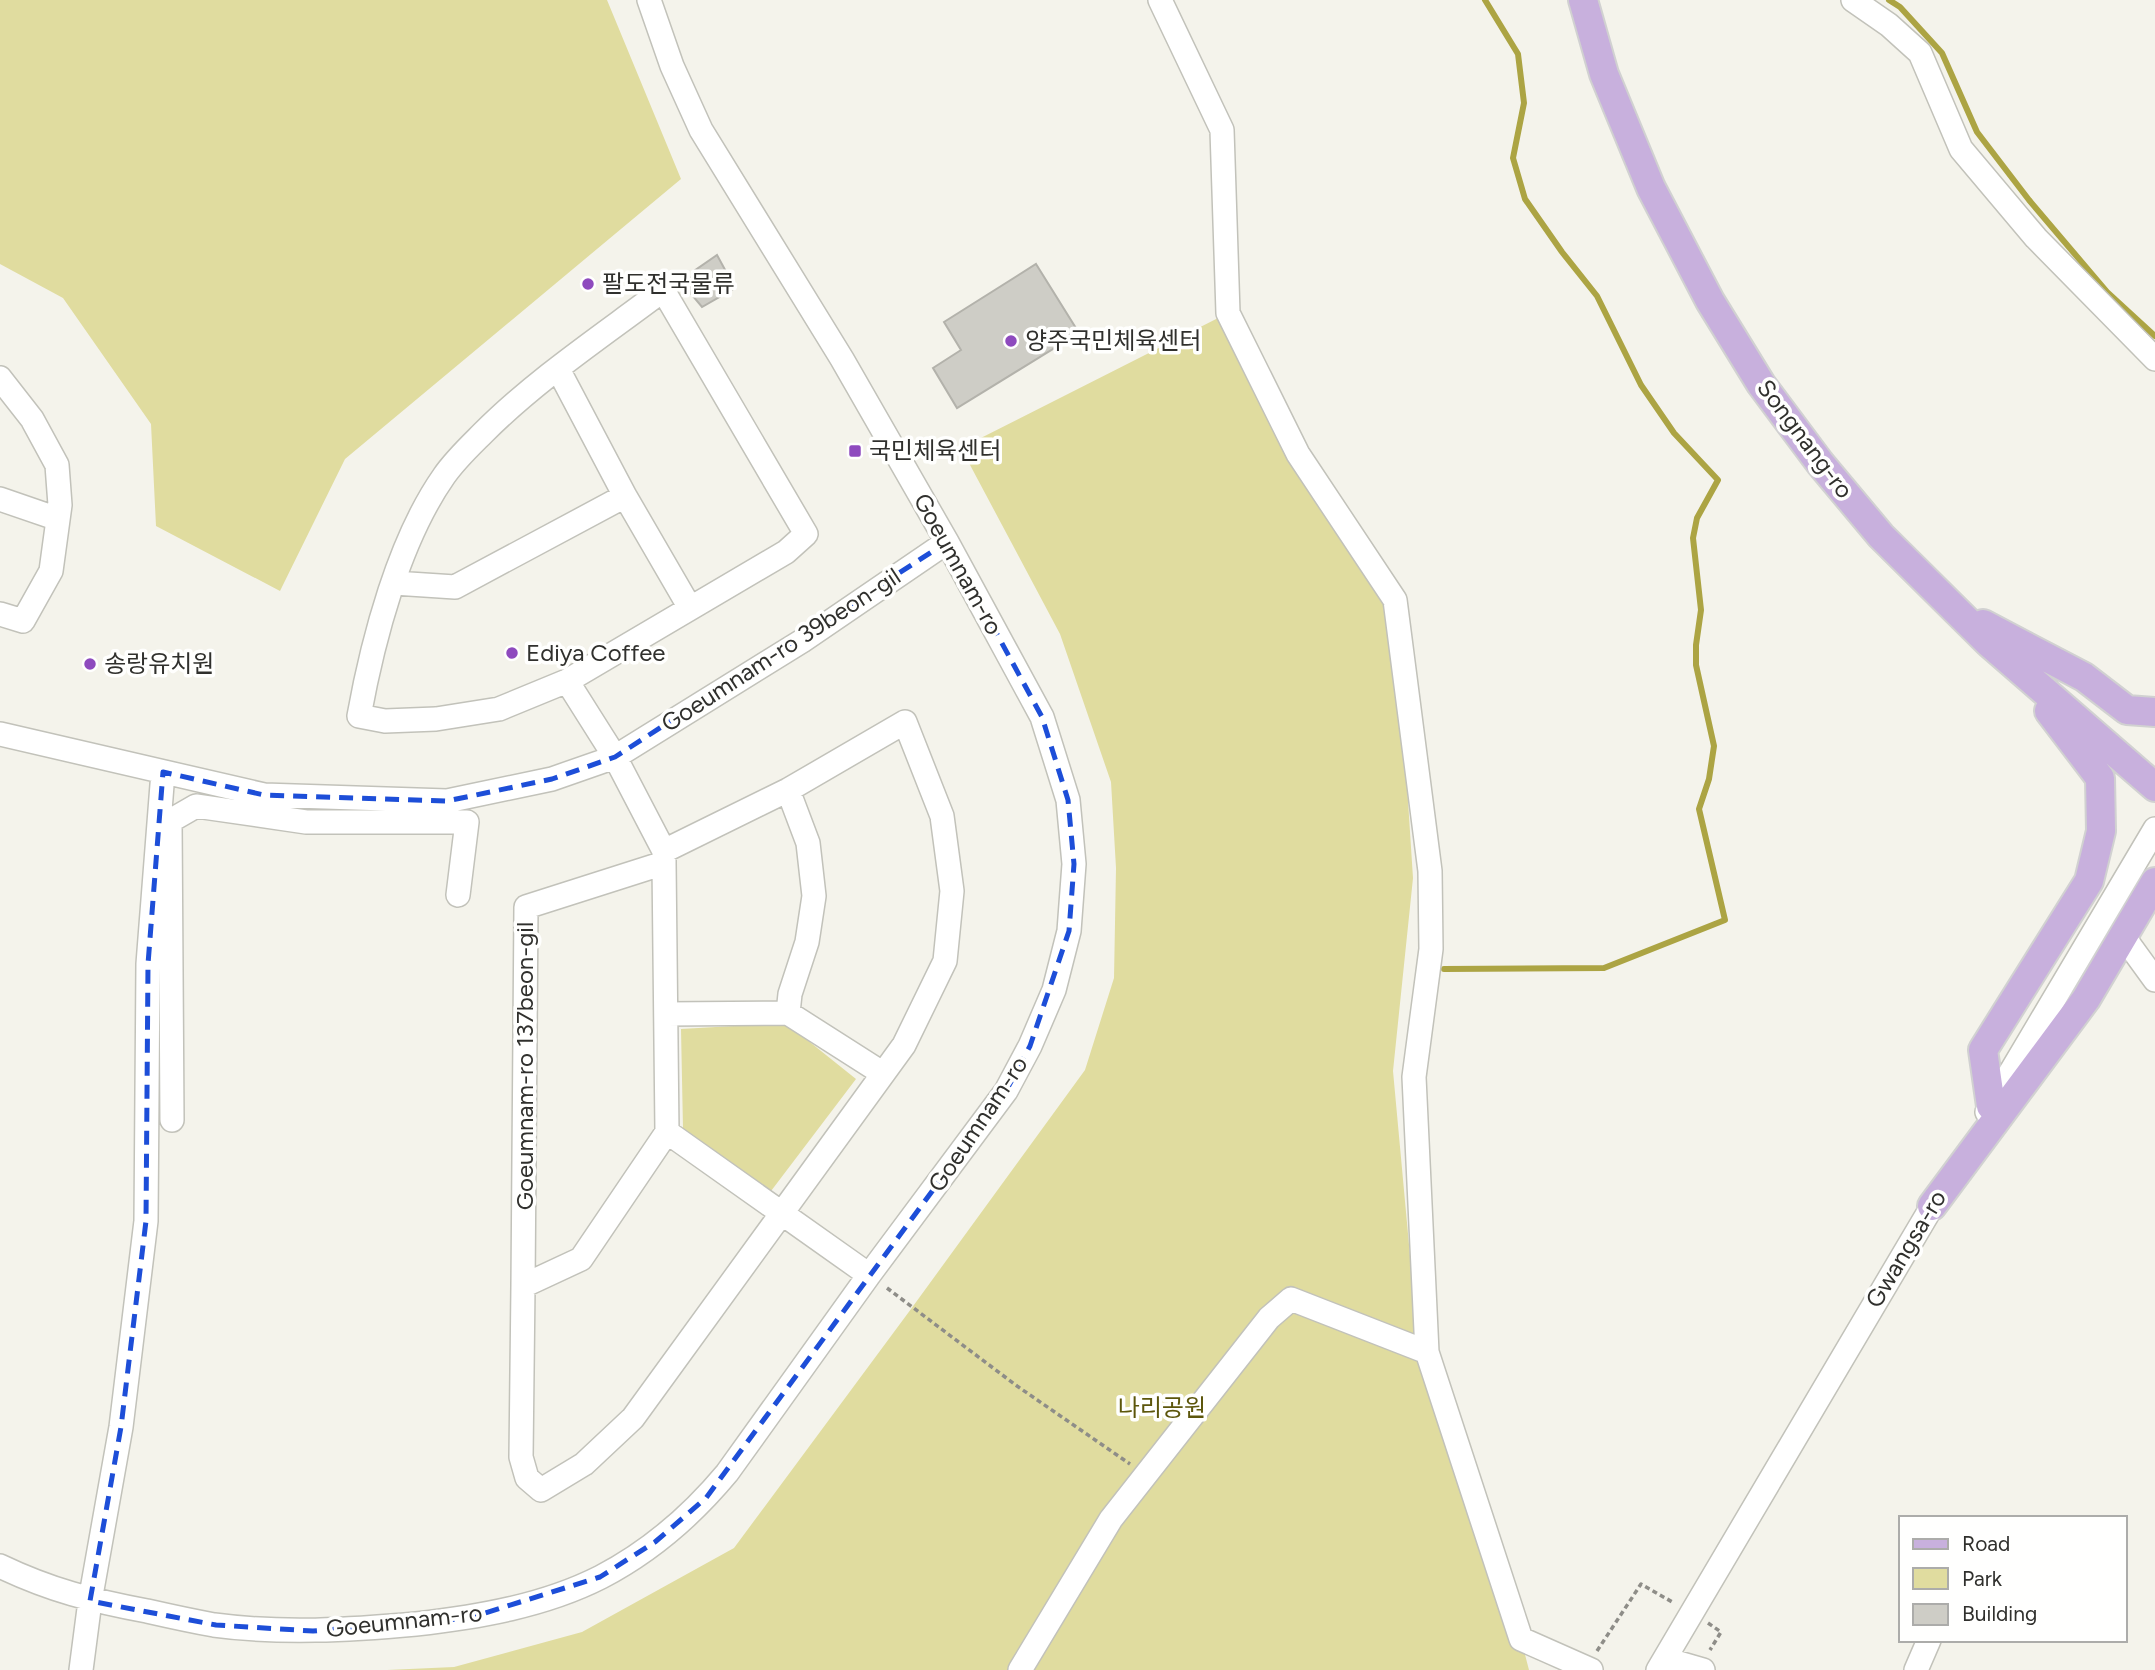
<svg xmlns="http://www.w3.org/2000/svg" width="2155" height="1670" viewBox="0 0 2155 1670" font-family="Figtree,'Noto Sans KR',sans-serif">
<style>
.green{fill:#e0dc9f}
.lines{fill:none;stroke-linecap:round;stroke-linejoin:round}
.stream{stroke:#aca443;stroke-width:6}
.building{fill:#cecdc6;stroke:#b3b2ab;stroke-width:2}
.minor-casing{stroke:#c2c2ba;stroke-width:26}
.major-casing{stroke:#d1d1d1;stroke-width:32}
.path{stroke:#8e8d88;stroke-width:3.5;stroke-dasharray:5 3.5;stroke-linecap:butt}
.minor{stroke:#fff;stroke-width:23}
.major{stroke:#c8b0dd;stroke-width:28}
.marked{fill:none;stroke:#1d4ed8;stroke-width:5;stroke-dasharray:14 9;stroke-linejoin:round}
.poi-dot{fill:#8e4abe;stroke:#fffffe;stroke-width:2.5}
.labels{text-anchor:middle;stroke-width:7;stroke-linejoin:round;paint-order:stroke}
.poi-label{font-size:24px;fill:#30302d;stroke:#fffffe;text-anchor:start}
.street-label{font-size:24px;fill:#30302d;stroke:#fffffe}
.park-label{font-size:24px;fill:#5c560b;stroke:#fffffe}
</style>
<rect width="100%" height="100%" fill="#f4f3eb"/>
<path class="green" d="M0,0H607L681,179L345,459L280,591L156,526L151,424L63,298L0,264Z
M1228,313L1395,600L1413,878L1393,1071L1420,1364L1521,1639L1529,1670H387L454,1667L582,1632L734,1548L911,1309L1085,1070L1114,978L1116,868L1111,782L1060,634L961,448Z
M786,1023L856,1079L768,1195L683,1129L681,1029Z"/>
<g class="lines">
<path class="stream" d="M1889,0L1900,7L1942,53L1977,132L2029,200L2107,292L2155,336
M1444,969L1604,968L1725,920L1699,809L1709,779L1714,746L1696,665V645L1701,610L1693,538L1697,518L1718,480L1674,433L1641,385L1597,296L1562,252L1525,199L1513,158L1524,103L1518,54L1485,0"/>
</g>
<path class="building" d="M717,255L735,288L702,307L687,289L694,271Z
M1036,264L1079,333L957,408L933,368L961,350L944,322Z"/>
<g class="lines">
<g class="minor-casing">
<path id="minor" d="M1160,0L1222,130L1228,313L1298,454L1395,600L1430,871L1431,949L1414,1077L1427,1352L1521,1639L1591,1670
M1853,0L1889,25L1920,53L1961,149L2036,238L2155,359
M558,369L625,496L690,608
M0,378L32,419L57,465L60,505L51,571L23,621L0,614
M0,499L58,519
M394,583L455,587L625,496
M567,681L786,552L806,534L663,290C602,336 537,379 483,433C470,446 455,460 444,476C399,540 373,639 359,716L385,721L436,719L499,709L567,681L615,757L664,851V863L667,1132L581,1259L523,1286L526,907L664,863
M0,734L264,795L447,801L552,779L615,757L802,641L947,542
M788,790L808,843L814,896L807,942L790,994L788,1013
M2123,936L2155,980
M666,1014L788,1013L882,1073
M1987,1112L2155,829
M172,1120L170,821L196,806L306,822H467L458,895
M667,1132L869,1275
M523,1286L521,1457L527,1478L541,1490L584,1464L633,1418L904,1045L945,961L952,891L942,816L905,722L788,790L664,851
M0,1566C50,1590 93,1601 147,1611C169,1616 192,1621 214,1625C281,1634 350,1630 416,1624C478,1617 544,1606 601,1577C649,1552 692,1515 727,1473L869,1275L1006,1091L1030,1046L1054,990L1069,931L1074,864L1068,800L1042,717L947,542L842,359L701,130L672,66L649,0
M1665,1659L1703,1670
M81,1670L90,1601L121,1427L146,1221L148,964L163,772
M1020,1670L1111,1519L1269,1318L1291,1299L1427,1352
M1658,1670L1940,1193
M1916,1670L1929,1640"/>
</g>
<g class="major-casing">
<path id="major" d="M1583,0L1604,74L1651,188L1710,301L1761,384L1820,463L1881,536L1989,643L2155,787
M1983,624L2084,677L2127,710L2155,712
M1991,1106L1983,1050L2089,881L2101,831L2100,778L2049,711
M1932,1206L2086,999L2155,882"/>
</g>
<path class="path" d="M887,1288L1017,1386L1130,1464
M1708,1623L1721,1632L1710,1650
M1597,1651L1641,1584L1674,1603"/>
<use href="#minor" class="minor"/>
<use href="#major" class="major"/>
</g>
<path class="marked" d="M947,542L1042,717L1068,800L1074,864L1069,931L1030,1046L1006,1091L706,1498L655,1542L600,1577L469,1618L313,1631L216,1625L90,1601L121,1427L146,1221L148,964L163,772L264,795L447,801L552,779L615,757Z"/>
<g class="poi-dot">
<circle cx="588" cy="284" r="7"/>
<circle cx="1011" cy="341" r="7"/>
<rect x="848" y="444" width="14" height="14" rx="3.5"/>
<circle cx="512" cy="653" r="7"/>
<circle cx="90" cy="664" r="7"/>
</g>
<g class="labels">
<g class="poi-label">
<text x="602" y="292">팔도전국물류</text>
<text x="1025" y="349">양주국민체육센터</text>
<text x="869" y="459">국민체육센터</text>
<text x="526" y="661">Ediya Coffee</text>
<text x="104" y="672">송랑유치원</text>
</g>
<g class="street-label">
<text transform="translate(1805 439) rotate(53)" y="8">Songnang-ro</text>
<text transform="translate(958 564) rotate(61)" y="8">Goeumnam-ro</text>
<text transform="translate(781 650) rotate(-33)" y="8">Goeumnam-ro 39beon-gil</text>
<text transform="translate(525 1066) rotate(-90)" y="8">Goeumnam-ro 137beon-gil</text>
<text transform="translate(978 1124) rotate(-56)" y="8">Goeumnam-ro</text>
<text transform="translate(1906 1249) rotate(-59)" y="8">Gwangsa-ro</text>
<text transform="translate(404 1621) rotate(-6)" y="8">Goeumnam-ro</text>
</g>
<g class="park-label">
<text x="1162" y="1416">나리공원</text>
</g>
</g>
<rect x="1899" y="1516" width="228" height="126" fill="#fffffe" stroke="#acacaa" stroke-width="2"/>
<rect x="1913" y="1539" width="35" height="10" fill="#c8b0dd" stroke="#acacaa" stroke-width="2"/>
<text x="1962" y="1551" font-size="21" fill="#30302d">Road</text>
<rect x="1913" y="1568" width="35" height="21" fill="#e0dc9f" stroke="#acacaa" stroke-width="2"/>
<text x="1962" y="1586" font-size="21" fill="#30302d">Park</text>
<rect x="1913" y="1604" width="35" height="21" fill="#cecdc6" stroke="#acacaa" stroke-width="2"/>
<text x="1962" y="1621" font-size="21" fill="#30302d">Building</text>
</svg>
